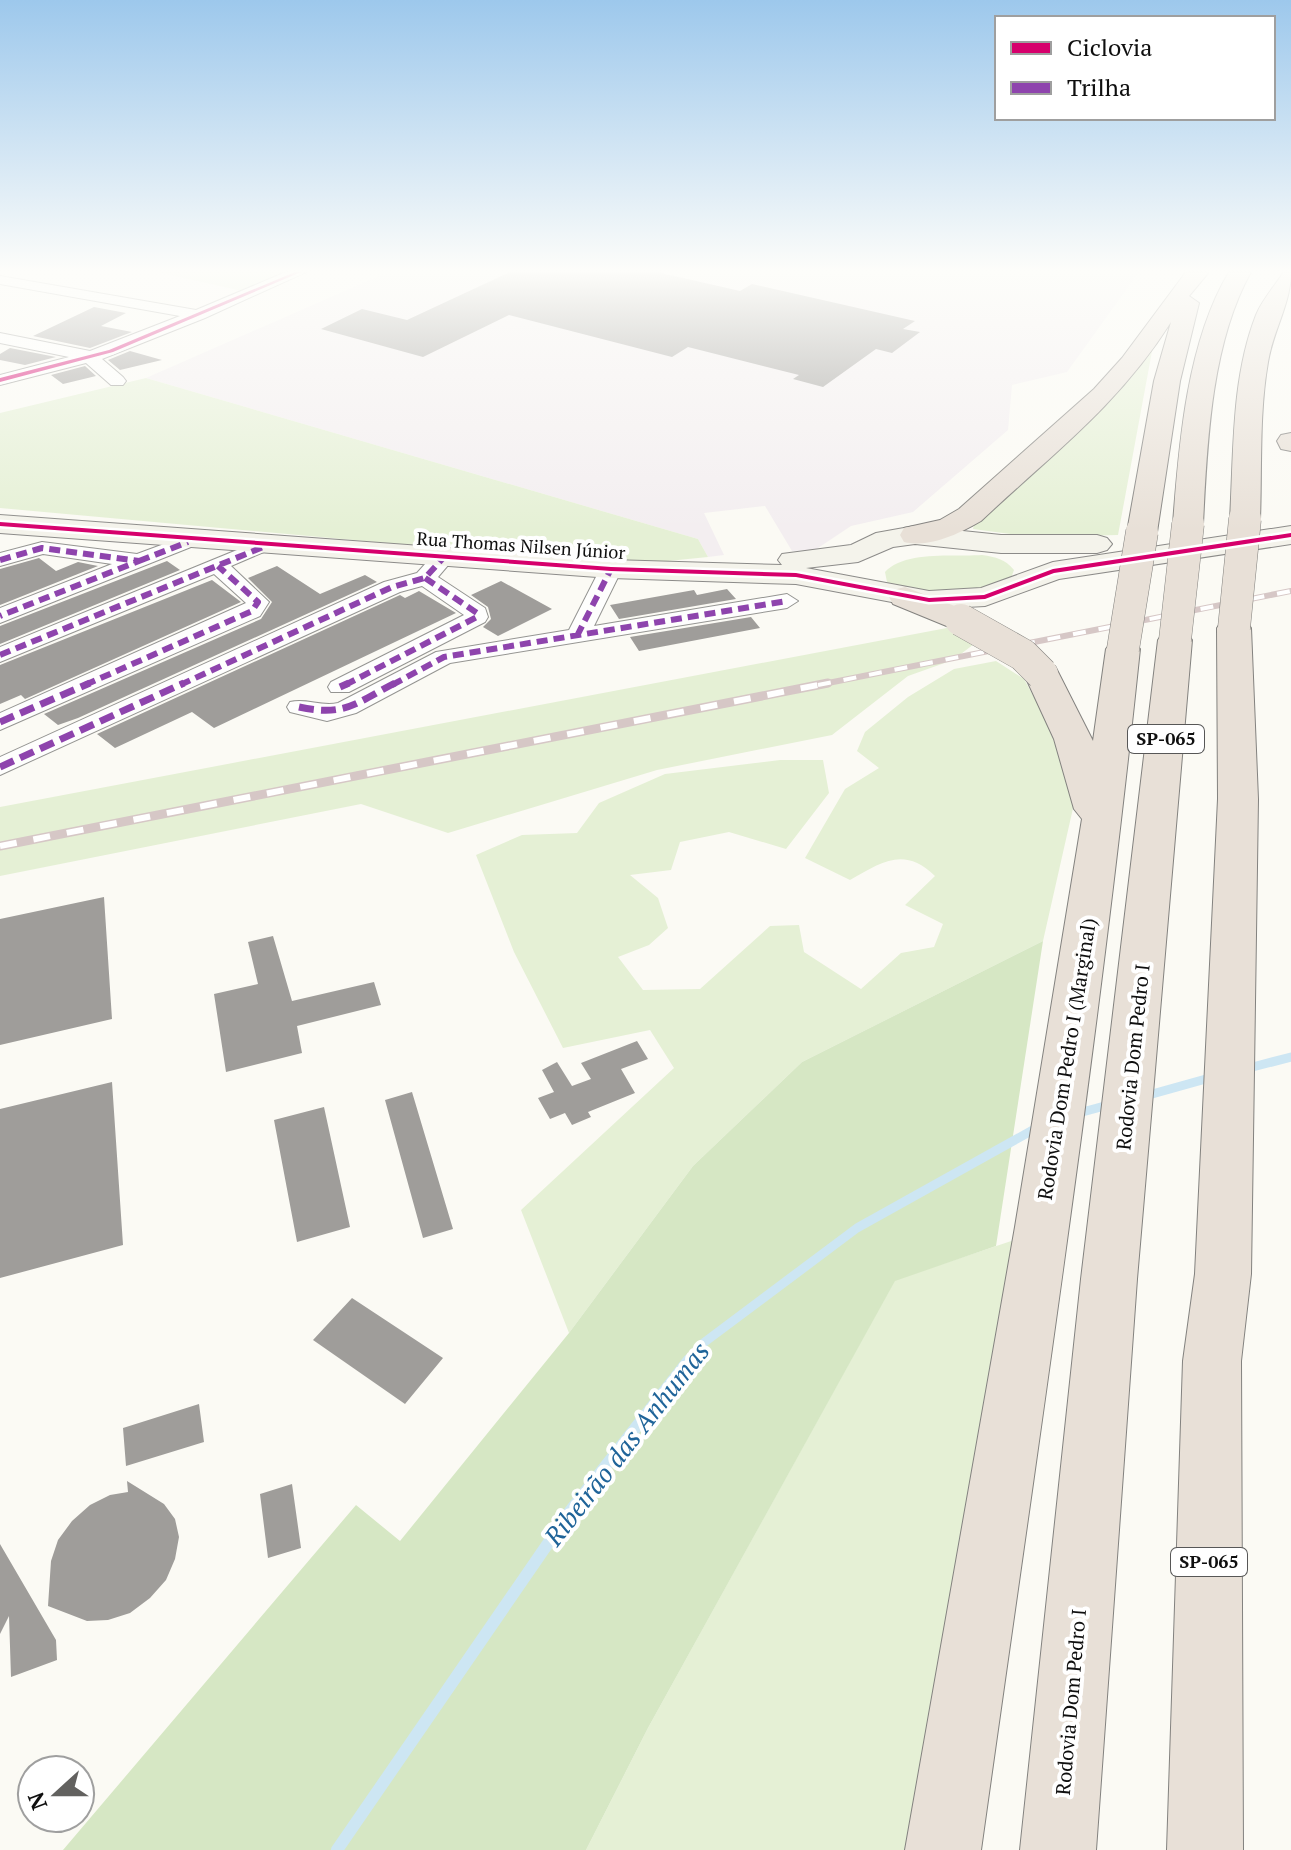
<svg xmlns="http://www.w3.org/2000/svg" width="1291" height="1850" viewBox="0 0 1291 1850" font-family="'PT Serif',serif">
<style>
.industrial{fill:#f3eef0}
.green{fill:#e5f0d5}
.forest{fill:#d6e7c4}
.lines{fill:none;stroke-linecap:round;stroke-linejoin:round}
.stream-far1{stroke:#cde6f3;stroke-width:9}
.stream{stroke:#cde6f3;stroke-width:12}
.building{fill:#9f9d9a}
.street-casing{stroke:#959592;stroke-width:2}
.secondary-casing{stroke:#8c8b89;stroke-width:2}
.highway-casing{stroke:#83827f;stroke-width:2}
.street{fill:#fefefd;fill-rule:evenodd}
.secondary{fill:#f4f3eb;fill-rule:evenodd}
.highway{fill:#e8e0d7;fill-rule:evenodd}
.rail-far1-casing{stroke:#d6c7c6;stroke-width:6}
.rail-casing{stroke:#d6c7c6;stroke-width:9}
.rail-far1{stroke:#fff;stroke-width:4;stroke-dasharray:13;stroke-linecap:butt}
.rail{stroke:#fff;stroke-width:6;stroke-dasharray:17;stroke-linecap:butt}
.highway-bridge-casing{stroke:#83827f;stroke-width:33;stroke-linecap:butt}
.highway-bridge{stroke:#e8e0d7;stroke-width:32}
.quiet-far1{stroke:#8e44ad;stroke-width:6;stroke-dasharray:11 6;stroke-linecap:butt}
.quiet{stroke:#8e44ad;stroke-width:7;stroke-dasharray:15 7;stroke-linecap:butt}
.cycleway-casing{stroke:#fff;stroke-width:5}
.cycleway{fill:#d6006c;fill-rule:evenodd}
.labels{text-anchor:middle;stroke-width:8;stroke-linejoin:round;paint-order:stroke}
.far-street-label{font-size:18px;fill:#0f0f0f;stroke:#fff}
.shield{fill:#fff;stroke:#575757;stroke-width:2}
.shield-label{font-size:18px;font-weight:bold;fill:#0f0f0f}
.street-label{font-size:20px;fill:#0f0f0f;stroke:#fff}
.near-water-label{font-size:26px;font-style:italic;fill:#1f6499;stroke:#fff}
</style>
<rect width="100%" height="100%" fill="#fbfaf4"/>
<path class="industrial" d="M388,272H1139L1067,372L1012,385L1008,430L913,512L851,526L815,550L792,551L765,506L704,513L724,555L708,557L698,539L146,378Z"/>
<path class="green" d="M157,272H294L251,293Z
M1153,346L1118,535L1034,537L973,529L975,520C1043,470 1097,408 1153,346Z
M146,378L698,539L708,557L628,565L0,508V413Z
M982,555C996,557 1005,559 1014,570L1011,578C980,592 914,605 887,582L885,572C905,550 954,557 982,555Z
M952,627L978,641L953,660L908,676L832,735L657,770L448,833L361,804L0,876V807Z
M996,661L1024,679L1041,710L1076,795L1043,941L802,1062L693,1166L569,1333L521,1210L674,1068L650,1030L563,1048L514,952L476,855L522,835L577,833L599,803L665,774L780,760H823L829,793L786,849L729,832L680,842L671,870L630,875L658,898L668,928L649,945L618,957L643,990L700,989L770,926L799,925L804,952L861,989L901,953L934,947L943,924L905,905L935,876C904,846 882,862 850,880L805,858L845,789L879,768L857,751L865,732L908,697L954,669Z
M1041,1231L947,1850H586L648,1728L895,1280Z"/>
<path class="forest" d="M1043,941L996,1246L895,1281L648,1728L586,1850H63L356,1505L400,1541L569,1333L693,1166L802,1062Z"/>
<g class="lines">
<path class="stream-far1" d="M1245,1069L1291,1057
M1145,1096L1213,1077
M1075,1114L1112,1104
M688,1362L702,1344L857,1228L1040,1126"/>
<path class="stream" d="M337,1850L571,1510L689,1360"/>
</g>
<path class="building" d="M510,272H657L740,291L752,284L915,321L903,329L920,332L892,353L876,349L823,387L793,379L799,375L688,347L672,357L509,315L423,357L321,329L362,309L407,320Z
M94,307L126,313L101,326L132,332L90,348L33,336Z
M10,348L56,357L25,365L0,360V354Z
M130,351L162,360L120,370L108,360Z
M85,366L96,376L63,384L51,375Z
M39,558L56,571L78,562L98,566L0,605V569Z
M167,561L180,570L0,644V626Z
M277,566L320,594L365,575L377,582L78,718L58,725L44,714L261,619L272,602L248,578Z
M212,580L241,602L25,699L21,695L0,704V665Z
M501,581L552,609L498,636L483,627L491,619L488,607L471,595Z
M727,589L736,599L619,619L610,605L694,590L697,595Z
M419,591L456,613L214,728L192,712L115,748L97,734L400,595L405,598Z
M751,617L760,628L639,651L630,637Z
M104,897L112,1019L0,1045V919Z
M273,936L292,1001L374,982L381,1005L297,1026L302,1053L226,1072L214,994L258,984L248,942Z
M637,1041L648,1059L621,1069L635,1093L588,1112L591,1117L572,1125L565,1113L550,1119L538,1098L554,1092L542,1070L557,1062L572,1086L591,1079L581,1063Z
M112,1082L123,1245L0,1278V1109Z
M412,1092L453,1229L423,1238L385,1100Z
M324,1107L350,1227L297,1242L274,1120Z
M352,1298L443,1358L405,1404L313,1340Z
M199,1404L204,1442L126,1466L123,1428Z
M127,1481L164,1504L175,1519L179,1537L175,1559L166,1580L150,1598L130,1613L108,1620L87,1621L48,1606L51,1561L58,1540L72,1521L90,1505L110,1495L128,1492Z
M292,1484L301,1548L268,1558L260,1494Z
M0,1544L56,1640L57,1660L11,1677L9,1616L0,1634Z"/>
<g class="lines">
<g class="street-casing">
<path id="street" d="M286,272H306L205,318L102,359L123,377L126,381L123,385H111L86,363L0,385V375L69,357L0,343V333L90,351L180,316L0,284V276L196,310Z
M199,531L209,537L206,541L0,623V608L112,564L43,554L0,566V553L42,542L137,554Z
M271,536L278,538L282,542L278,546L231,566L269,602L260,616L0,730V713L246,603L214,574L0,662V647Z
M444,551L455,557L438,577L485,608L488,617L485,622L349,692H331L328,687L331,682L464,615L422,586L400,592L0,775V757L384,582L417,573L436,552Z
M611,562L622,569L594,626L787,594L798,601L787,608L450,663L356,713L327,721L290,712L287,707L290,702C307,698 321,707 338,703L436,652L569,630L600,569Z"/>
</g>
<g class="secondary-casing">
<path id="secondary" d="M0,515L611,560L782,565L778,560L782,554L851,545L876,533L915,526L1001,535H1097L1107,538L1112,544L1107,550L1097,553H1001L915,544L893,547L858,562L806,568L929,591L981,588L1053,562L1291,526V544L1059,579L985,606L929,609L796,584L611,578L0,533Z"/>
</g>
<g class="highway-casing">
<path id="highway" d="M1186,272H1209L1189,296L1199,303L1180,381L1157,532L1153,538L1142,541L1131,538L1127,532L1154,381L1171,322C1118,406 1051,455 981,521C959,534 929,548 904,542L900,535L904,528L940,520L959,509L1094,389L1122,358Z
M1229,272H1251C1211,343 1207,444 1203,524L1199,530L1188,533L1177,530L1173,524C1179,443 1187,342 1229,272Z
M1291,272C1291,303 1273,331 1268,362C1259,413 1262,467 1260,519L1256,525L1245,528L1234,525L1230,519C1234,452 1231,379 1256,315C1262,300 1274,287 1283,273Z
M1291,433V451L1281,449L1277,441L1281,435Z
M905,587L973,613L978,620L973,627L961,630L949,627L893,604L889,597L893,590Z
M1234,618L1246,621L1251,628L1258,799L1251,1274L1241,1361L1243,1850H1167L1183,1361L1195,1274L1218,799L1217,628L1222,621Z
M1175,630L1187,633L1192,640L1137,1279L1096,1850H1020L1081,1279L1158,640L1163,633Z
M1123,639L1135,642L1140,649C1098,1051 1037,1450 981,1850H905L1015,1227L1082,819L1074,809L1054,739L1024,674L1029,666L1042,663L1055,666L1093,741L1106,649L1111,642Z"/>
</g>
<use href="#street" class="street"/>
<use href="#secondary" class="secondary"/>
<use href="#highway" class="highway"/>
<g class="rail-far1-casing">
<path id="rail-far1" d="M818,685L1291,591"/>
</g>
<g class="rail-casing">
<path id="rail" d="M0,846L828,683"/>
</g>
<use href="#rail-far1" class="rail-far1"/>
<use href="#rail" class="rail"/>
<g class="highway-bridge-casing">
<path id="highway-bridge" d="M961,620L1023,655L1042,674
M1234,628L1245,519
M1175,640L1188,524
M1123,649L1142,532"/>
</g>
<use href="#highway-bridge" class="highway-bridge"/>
<path class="quiet-far1" d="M0,560L42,548L139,561L0,616
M139,561L188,542
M577,636L611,569
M0,655L263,547
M85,685L252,611L258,602L218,566
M180,685L392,587L425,578L444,557
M345,685L477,617V613L425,578
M392,685L444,657L787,601"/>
<path class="quiet" d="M340,687L349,683
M299,707C345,717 356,703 395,683
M0,722L90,683
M0,767L184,683"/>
<g class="cycleway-casing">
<path id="cycleway" d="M295,272H301L113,352L0,382V378L109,350Z
M0,522L611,567L796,573L929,598L984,595L1053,569L1291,533V537L1054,573L985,599L929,602L796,577L611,571L0,526Z"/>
</g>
<use href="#cycleway" class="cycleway"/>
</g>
<linearGradient id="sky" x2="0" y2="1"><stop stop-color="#9dc8ec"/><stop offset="0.51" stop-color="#fdfdfa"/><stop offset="1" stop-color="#fdfdfa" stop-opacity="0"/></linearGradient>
<rect width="1291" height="531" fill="url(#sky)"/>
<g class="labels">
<g class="far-street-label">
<text transform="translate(521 546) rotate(4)" y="6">Rua Thomas Nilsen Júnior</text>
</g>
<g class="shield">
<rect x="1128" y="725" width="76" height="28" rx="6"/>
<rect x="1171" y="1548" width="76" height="28" rx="6"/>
</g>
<g class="shield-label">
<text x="1166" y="745">SP-065</text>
<text x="1209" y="1568">SP-065</text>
</g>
<g class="street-label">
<text transform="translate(1133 1057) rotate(-84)" y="7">Rodovia Dom Pedro I</text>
<text transform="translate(1067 1059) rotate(-81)" y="7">Rodovia Dom Pedro I (Marginal)</text>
<text transform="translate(1071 1702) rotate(-85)" y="7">Rodovia Dom Pedro I</text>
</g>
<g class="near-water-label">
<text transform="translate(627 1444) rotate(-52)" y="9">Ribeirão das Anhumas</text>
</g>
</g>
<rect x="995" y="16" width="280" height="104" fill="#ffffff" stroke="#9f9f9f" stroke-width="2"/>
<rect x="1011" y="42" width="40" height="12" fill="#d6006c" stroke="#9f9f9f" stroke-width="2"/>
<text x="1067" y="56" font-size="24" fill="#0f0f0f">Ciclovia</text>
<rect x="1011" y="82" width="40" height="12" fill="#8e44ad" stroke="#9f9f9f" stroke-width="2"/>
<text x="1067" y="96" font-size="24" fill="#0f0f0f">Trilha</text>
<g transform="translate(56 1794) rotate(249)"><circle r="38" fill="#ffffff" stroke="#9f9f9f" stroke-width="2"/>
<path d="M0-6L14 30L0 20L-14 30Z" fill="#62615f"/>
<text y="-12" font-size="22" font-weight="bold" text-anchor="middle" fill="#0f0f0f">N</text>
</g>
</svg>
